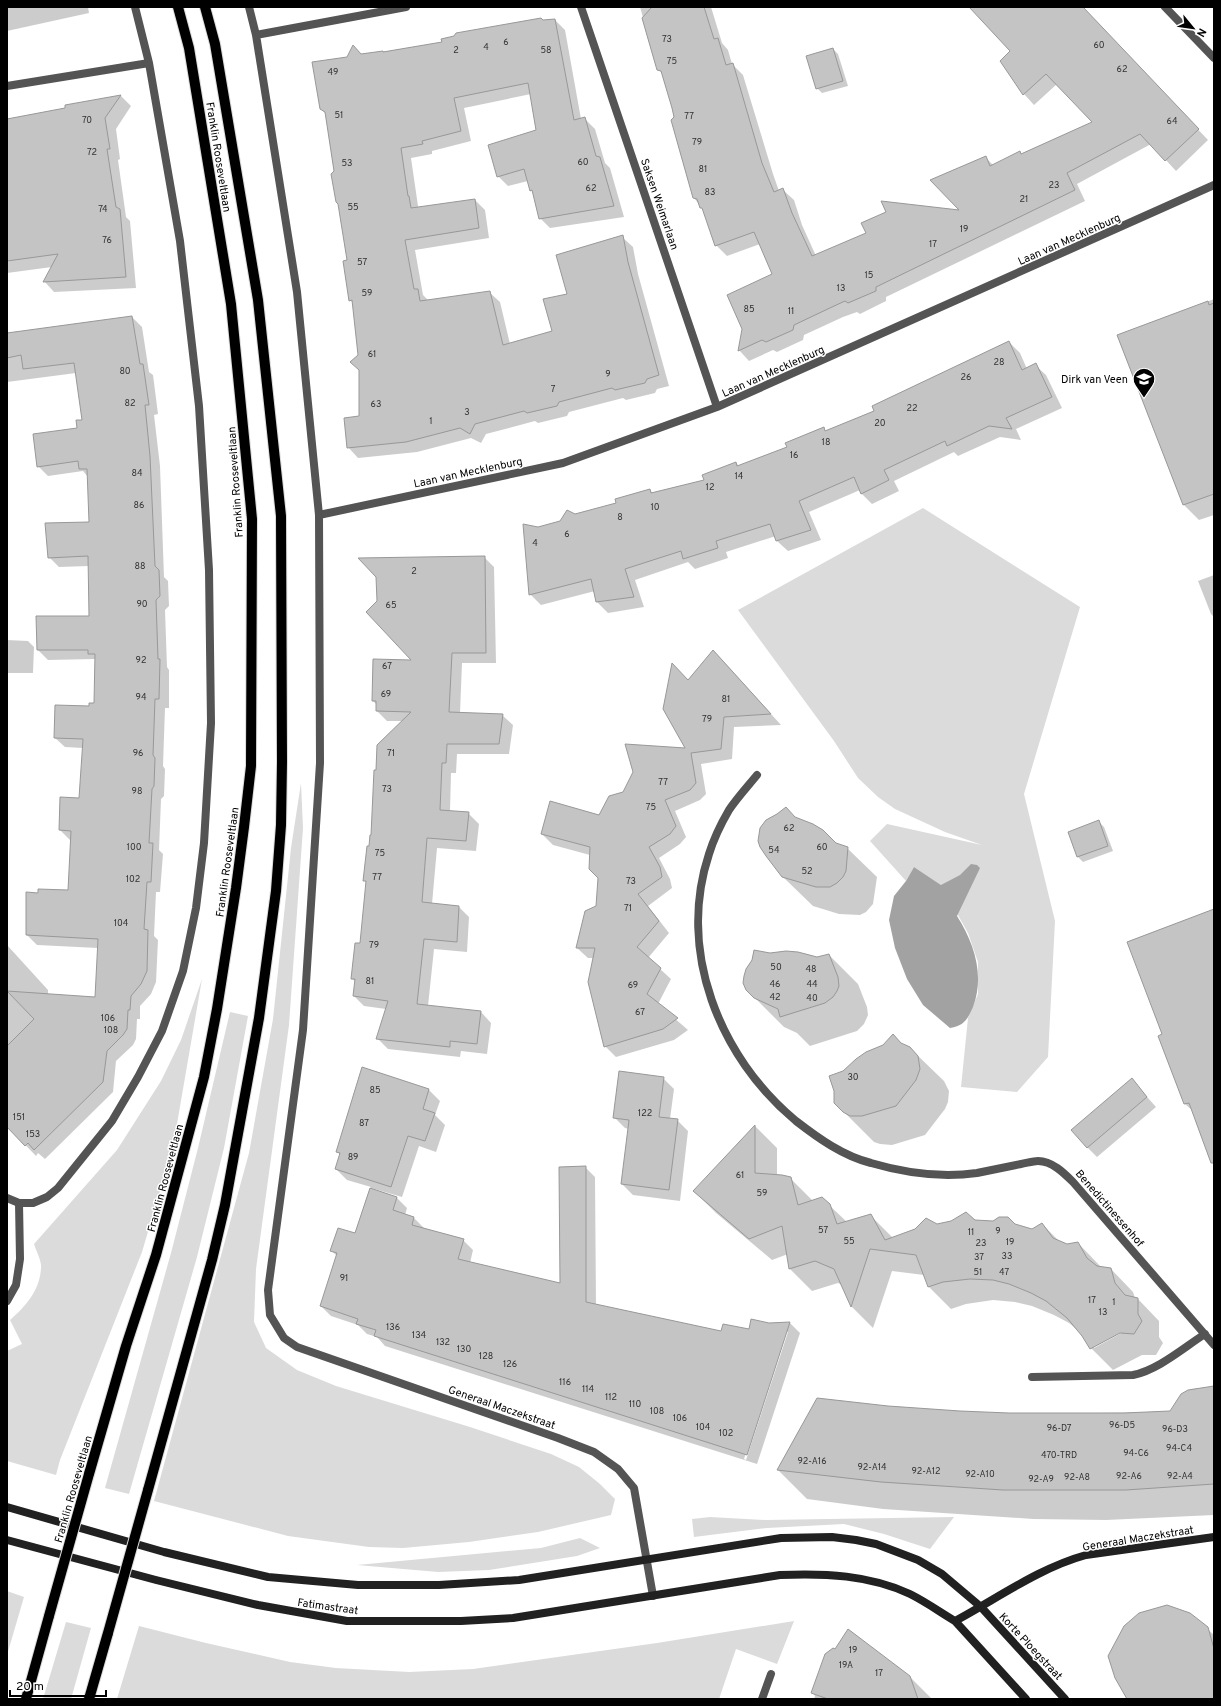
<svg xmlns="http://www.w3.org/2000/svg" width="1221" height="1706" viewBox="0 0 1221 1706" font-family="Overpass,sans-serif">
<style>
.green{fill:#dbdbdb}
.water{fill:#a2a2a2}
.shadow{fill:#0003;fill-rule:evenodd}
.building{fill:#c4c4c4;stroke:#989898}
.lines{fill:none;stroke-linecap:round;stroke-linejoin:round}
.primary-casing{stroke:#dbdbdb;stroke-width:12}
.street{stroke:#545454;stroke-width:8}
.secondary{stroke:#212121;stroke-width:8}
.primary{stroke:#000;stroke-width:10}
.primary-bridge-casing{stroke:#dbdbdb;stroke-width:12;stroke-linecap:butt}
.primary-bridge{stroke:#000;stroke-width:10}
.labels{text-anchor:middle;stroke-width:3;stroke-linejoin:round;paint-order:stroke}
.number-label{font-size:9px;fill:#313131}
.street-label{font-size:11px;fill:#000;stroke:#fff}
.poi-label{font-size:11px;fill:#000;stroke:#fff;text-anchor:end}
</style>
<rect width="100%" height="100%" fill="#fff"/>
<path class="green" d="M923,508L1080,607L1024,794L1055,921L1048,1057L1017,1092L961,1087L968,1018L978,994V962L968,933L941,885L914,867L906,881L870,841L887,824L982,845L945,832L895,809L878,797L858,778L834,741L738,610Z
M301,783L303,828L289,1025L256,1269L254,1322L266,1348L297,1370L336,1386L470,1427L551,1454L579,1467L600,1484L615,1499L611,1515L538,1532L469,1542L403,1548L369,1547L288,1536L154,1501L249,1153L273,1019L291,848Z
M202,979L173,1147L142,1252L60,1460L56,1475L7,1461V1351L22,1344L10,1320C26,1306 40,1290 41,1268C42,1261 36,1251 34,1244L117,1150L161,1081L181,1040Z
M230,1012L248,1016L224,1148L197,1257L129,1494L105,1488L171,1253L198,1148Z
M710,1517L766,1520L954,1517L930,1549L884,1534L844,1524L767,1528L694,1537L692,1519Z
M580,1538L600,1548L577,1556L489,1570L438,1572L357,1565L541,1548Z
M7,1591L24,1597L7,1655Z
M794,1621L777,1664L736,1649L719,1699H117L139,1626L206,1643L290,1662L336,1668L409,1672L473,1669L657,1643Z
M66,1622L91,1628L71,1699H43Z"/>
<path class="water" d="M971,864L977,865L980,868L957,916C974,943 985,975 973,1007C967,1020 965,1025 950,1028L923,1005L907,979L895,948L889,920L894,896L906,881L914,867L941,885L960,875Z"/>
<path class="shadow" d="M7,7H88L89,13L7,31Z
M640,7H711L722,43L728,50L732,64L743,75L773,174L779,191L783,190L794,200L802,225L816,256L962,211L985,157L993,165L1020,153L1022,155L1094,122L1057,84L1034,105L1024,94L1001,61L1012,51L970,7H1069L1108,34L1208,140L1176,171L1151,144L1077,184L1085,201L886,297V301L860,314L857,312L843,317L804,335L803,340L777,352L773,350L749,361L739,350L773,275L760,244L727,256L716,245L705,212L694,198L675,117L663,74L658,69Z
M555,20L565,30L581,119L584,118L595,129L605,163L610,168L624,217L550,228L540,218L534,193L531,190L528,181L508,186L498,176L537,131L531,94L464,108L471,141L432,151V154L411,158L418,206L419,208L475,200L485,210L489,238L415,250L423,295L428,300L489,292L500,302L510,344L553,331L568,295L622,237L633,247L638,274L669,386L657,389L655,393L626,400L623,398L569,412L567,416L538,423L535,421L486,434L481,443L471,438L417,452L358,458L348,447L360,417L359,355L354,304L350,300L348,261L326,114L321,109L362,55L443,43Z
M833,49L838,54L848,86L822,93L817,88Z
M121,96L131,106L116,129L120,159L118,160L126,217L130,221L136,288L54,292L44,281L52,267L7,273V230L67,108L66,106Z
M1214,299V515L1199,520L1184,505L1118,336Z
M132,317L142,327L149,372L153,375L158,414L154,415L160,466L164,577L168,581L169,606L165,610L167,667L169,670V708H165L163,766L165,769L164,796L161,799L159,850L163,854L160,892H156L154,936L158,940L156,982L151,994L140,1006V1019H137L136,1039L133,1045L116,1061L113,1092L45,1159L38,1153L36,1156L7,1126V945L48,990V994L96,998L98,948L37,945L27,935V893L39,894L69,891L72,840H70L60,830L80,799L83,748L65,747L55,738L95,704V659L48,660L38,650L90,617L89,566L59,567L49,557L90,522L88,477L83,471L48,476L38,466L78,428L83,421L76,373L7,382V334Z
M1009,342L1020,353L1027,369L1035,365L1046,375L1062,408L1016,429L1021,440L1000,437L958,456L954,452L894,481L899,491L872,504L862,494L860,490L809,512L821,540L788,551L777,541L776,536L726,552L728,558L695,569L688,562L635,580L644,607L608,613L597,602L595,591L541,605L530,594L538,528L561,522L575,515L617,504L650,490L653,494L706,481L736,463L739,466L788,448L823,429L826,432L876,411Z
M484,557L494,567L496,663H462L460,713L502,715L513,725L509,754H457L456,773H451L450,812L468,813L479,824L476,851L437,848L432,904L458,906L469,917L467,952L434,949L428,1006L481,1012L491,1023L487,1054L461,1051L460,1057L388,1049L377,1038L386,1009L364,1006L354,996L356,982L352,979L361,944L367,883L364,880L372,836L377,771L403,721H387L377,711V705L373,701L413,661Z
M1214,575V617L1211,614L1198,581Z
M7,640L28,641L34,647L33,673H7Z
M724,662L781,725L734,727L732,759L701,764L706,794L700,800L675,811L686,837L680,844L659,858L670,879L672,888L648,906L669,933L648,958L671,979L658,1004L688,1030L674,1040L616,1057L605,1046L594,958H588L577,948L597,906L599,878L590,855L553,845L542,834L599,816L624,793L687,749L688,682Z
M1099,822L1104,827L1113,851L1083,862L1078,857Z
M836,843L847,848L877,877L873,904L866,912L860,915L839,914L813,906L783,877Z
M1214,910V1167L1193,1111L1185,1104L1163,1034Z
M770,954L817,958L829,955L858,984L867,1007L868,1015L864,1024L857,1031L810,1046L797,1033L784,1027L754,997Z
M901,1044L914,1052L944,1081L949,1091L948,1102L945,1109L925,1135L892,1145L880,1144L874,1142L844,1112V1072Z
M363,1068L429,1090L440,1101L435,1115L445,1125L436,1152L419,1146L402,1197L371,1188V1189L397,1198L407,1208L405,1215L414,1218L424,1228L463,1240L473,1250L470,1263L561,1284L585,1167L595,1177L596,1305L721,1332L749,1330L769,1324L790,1323L800,1333L757,1464L385,1346L377,1337L367,1334L358,1325L331,1316L321,1306L337,1256L332,1251L355,1234L371,1187L347,1180L336,1169L340,1155L337,1151ZM786,1332H788L746,1460L744,1459Z
M663,1078L674,1089L670,1119L677,1120L688,1131L680,1201L633,1195L622,1184L629,1129L625,1128L614,1117Z
M1132,1080L1156,1107L1097,1157L1087,1147Z
M755,1126L777,1148V1176L790,1178L813,1201L829,1205L847,1222L870,1215L893,1238L936,1225L975,1221L1015,1225L1032,1230L1042,1224L1060,1242L1066,1245L1078,1243L1101,1267L1111,1269L1133,1292L1135,1298H1137L1159,1321V1337L1163,1343L1156,1355H1142L1113,1370L1091,1348L1080,1332L1069,1323L1054,1315L1032,1306L1015,1302L993,1300L966,1304L951,1309L929,1287L924,1275L892,1271L873,1328L851,1306L842,1285L838,1283L812,1291L790,1269L788,1254L772,1260L716,1213L694,1191ZM1124,1330L1125,1331L1094,1348V1346Z
M1203,1388L1214,1390V1515L1106,1520L1033,1519L883,1509L807,1499L778,1470L888,1407L1009,1414L1171,1412L1185,1393L1192,1389Z
M1190,1614L1214,1635V1699H1128Z
M910,1677L932,1699H814L815,1696L812,1692Z"/>
<path class="building" d="M652,7H704L714,39L718,38L726,65L733,63L762,163L774,192L783,188L792,213L812,256L866,233L861,223L886,212L881,201L959,210L930,180L986,156L990,166L1020,151L1021,154L1092,122L1046,74L1023,95L1000,61L1010,51L969,7H1083L1199,129L1165,161L1140,134L1067,173L1075,190L876,287V291L848,303L845,301L832,307L794,325L793,330L766,342L762,340L738,351L742,329L727,295L772,274L754,232L715,246L702,208H700L697,199L693,198L671,120L674,117L672,108L661,71L657,70L642,18Z
M541,18L543,20L555,19L574,120L585,117L596,156L600,157L614,206L539,219L532,190L530,191L524,169L497,177L488,145L536,130L528,83L454,98L461,131L422,141L423,144L401,148L408,196H409L411,208L475,199L479,228L405,240L414,289H418L420,301L490,291L503,345L552,331L543,299L567,294L556,255L623,235L628,262L659,375L647,379L645,383L615,390L612,388L559,402L557,406L527,413L524,411L475,424L470,434L460,428L406,442L347,448L344,418L359,416V370L350,362L358,355L352,300L349,301L343,261L347,260L338,204L336,202L331,174L334,171L325,112L320,109L312,62L347,57L353,45L361,54L383,51V52L442,42L441,39L454,36L456,33Z
M833,48L843,81L816,89L806,56Z
M121,95L105,118L110,149H107L116,207L120,209L126,277L43,282L58,254L7,261V119L65,108V105Z
M1208,301L1209,305L1214,303V494L1183,505L1117,335Z
M132,316L140,364H143L149,405H145L150,456L155,566L159,570L160,596L156,600L158,659H160L159,699H155L153,755L155,758L154,786L152,789L149,843H153L151,882H147L144,929L148,930L147,971L141,984L131,996L130,1010H128L127,1029L123,1035L107,1051L103,1082L34,1150L28,1143L25,1146L7,1127V1046L34,1019L7,991L95,997L98,939L26,935V892L38,893V889L68,890L71,831L59,830L60,797L79,798L83,739L54,738L55,705L89,706V703H94L95,654H88V650H37L36,616H89L88,556L48,558L45,523L89,522L87,469H79L78,461L37,467L33,434L77,428L76,420H82L74,363L23,369L21,355L7,358V333Z
M1009,341L1022,370L1036,363L1052,397L1006,418L1012,429L989,426L947,446L945,441L884,470L889,480L861,494L854,477L799,501L811,530L776,541L770,524L716,541L718,548L683,559L681,551L625,569L634,597L596,602L591,579L529,595L523,524L538,527L560,521L567,510L575,514L616,503L615,499L650,489L651,493L704,480L702,475L736,462L737,466L787,447L785,443L824,427L825,431L874,411L872,406Z
M485,556L486,653H452L449,712L503,714L499,744H447L446,763H442L440,810L469,812L466,841L427,838L422,902L459,906L457,942L424,939L417,1004L481,1011L477,1044L450,1041V1047L376,1039L388,1001L353,996L355,979H351L355,943H360L366,881H363L367,846H369L370,835H371L374,770H376L377,745L411,712L376,711V701H372L373,659L411,660L366,612L377,601L376,577L358,558Z
M713,650L771,714L724,717L721,749L691,753L696,783L690,790L665,800L676,826L670,834L649,847L660,867L662,877L638,894L659,921L637,947L661,968L647,994L678,1018L663,1029L604,1047L588,982L595,948H576L585,911L596,906L598,878L589,869L590,847L541,834L550,801L599,815L609,796L623,792L633,772L625,744L685,748L663,709L672,663L688,680Z
M786,807L795,817L813,824L823,830L836,843L848,847L846,871L843,877L837,883L830,887H816L782,877L766,856L760,847L758,841L760,828L766,820L777,814Z
M1099,820L1108,846L1077,857L1068,832Z
M1214,909V1163H1211L1189,1103L1184,1104L1158,1036L1162,1034L1127,942Z
M754,950L770,953L786,951L798,952L817,957L829,954L838,977L839,986L837,991L833,997L825,1003L780,1017L778,1009L754,998L746,990L743,983L744,976L746,969L752,960Z
M893,1034L901,1043L910,1047L918,1056L920,1069L916,1080L896,1106L862,1116H850L843,1112L834,1103V1091L829,1076L843,1071L856,1059L866,1052L883,1045Z
M362,1067L429,1089L423,1109L435,1113L425,1141L408,1136L391,1187L335,1169L340,1153L336,1152Z
M619,1071L664,1077L659,1117L678,1119L669,1190L621,1184L629,1120L613,1118Z
M1132,1078L1147,1097L1087,1148L1071,1130Z
M755,1125V1173L782,1175L791,1177L798,1205L822,1197L830,1204L837,1224L871,1214L885,1240L915,1229L926,1218L937,1224L951,1221L966,1212L975,1220L993,1221L999,1217H1008L1015,1224L1032,1229L1042,1223L1053,1238L1067,1244L1078,1242L1087,1258L1097,1266L1111,1268L1115,1283L1125,1295L1138,1298V1314L1142,1321L1134,1334L1120,1333L1090,1349L1082,1336L1067,1318L1046,1301L1031,1293L1009,1284L993,1280L970,1279L943,1282L928,1287L916,1255L870,1249L851,1307L834,1269L815,1261L789,1269L782,1226L749,1239L693,1191Z
M586,1166V1302L721,1331L723,1324L749,1329L751,1319L769,1323L790,1322L747,1455L374,1336L376,1330L356,1324L358,1319L320,1306L337,1253L330,1251L338,1228L355,1233L370,1188L397,1197L393,1210L414,1217L412,1225L464,1239L458,1259L560,1283L559,1167Z
M1214,1386V1484L1126,1490H1003L881,1482L777,1470L817,1398L888,1406L960,1411L1009,1413H1124L1170,1411L1181,1394L1188,1390Z
M1167,1605L1190,1613L1208,1627L1214,1649V1699H1127L1115,1678L1108,1656L1124,1626L1139,1613Z
M848,1629L910,1676L918,1699H828L811,1693L825,1654L833,1648L835,1649Z"/>
<g class="lines">
<g class="primary-casing">
<path id="primary" d="M89,1474L126,1346L156,1255L204,1077L217,1009L236,888L244,827L251,766L252,519L231,304L189,48L178,7
M148,1490L212,1260L225,1205L259,1018L276,891L281,825L282,762L281,516L258,300L215,44L205,7
M26,1699L49,1616
M89,1699L108,1633"/>
</g>
<path class="street" d="M249,7L256,35L297,292L319,515L320,763L303,1030L268,1290L270,1315L284,1338L297,1347L558,1438L594,1452L618,1469L634,1488L653,1596
M581,7L717,407
M1165,7L1214,58
M256,35L406,7
M7,86L149,63
M319,515L563,463L717,407L1214,185
M757,775C748,786 737,798 729,810C722,822 713,841 709,854C677,951 719,1057 796,1121C818,1138 843,1156 871,1163C905,1173 941,1178 977,1173C992,1170 1007,1167 1021,1164C1027,1163 1033,1161 1038,1161C1052,1161 1064,1173 1073,1182L1214,1345
M7,1198L19,1203H33L47,1197L58,1188L112,1121L138,1077L162,1031L183,971L196,908L204,843L211,723L209,570L199,406L180,241L149,63L135,7
M7,1301L16,1285L20,1259L19,1203
M1032,1377L1133,1375C1158,1370 1183,1348 1205,1334
M762,1699L771,1674"/>
<path class="secondary" d="M7,1507L164,1552L268,1577L358,1585H439L519,1580L781,1538L832,1537L856,1540L876,1544L918,1560L942,1574L981,1607L1065,1699
M7,1540L156,1580L258,1605L347,1621H461L513,1618L780,1575C824,1573 870,1575 910,1594C926,1602 940,1612 955,1621C998,1598 1039,1568 1086,1555L1214,1537
M955,1621L1026,1699"/>
<use href="#primary" class="primary"/>
<g class="primary-bridge-casing">
<path id="primary-bridge" d="M49,1616L89,1474
M108,1633L148,1490"/>
</g>
<use href="#primary-bridge" class="primary-bridge"/>
</g>
<defs>
<g id="school-pin" transform="scale(1.15)"><path d="M0 17L-7.5 6A9.5 9.5 0 1 1 7.5 6Z" fill="#000" stroke="#fff"/><path d="M0-5L7-2L0 1L-7-2ZM-4 1L0 2.5L4 1V4Q0 6-4 4Z" fill="#fff"/></g>
</defs>
<g fill-rule="evenodd">
<use href="#school-pin" x="1144" y="379"/>
</g>
<g class="labels">
<g class="number-label">
<text x="667" y="42">73</text>
<text x="506" y="45">6</text>
<text x="1099" y="48">60</text>
<text x="486" y="50">4</text>
<text x="456" y="53">2</text>
<text x="546" y="53">58</text>
<text x="672" y="64">75</text>
<text x="1122" y="72">62</text>
<text x="333" y="75">49</text>
<text x="339" y="118">51</text>
<text x="689" y="119">77</text>
<text x="87" y="123">70</text>
<text x="1172" y="124">64</text>
<text x="697" y="145">79</text>
<text x="92" y="155">72</text>
<text x="583" y="165">60</text>
<text x="347" y="166">53</text>
<text x="703" y="172">81</text>
<text x="1054" y="188">23</text>
<text x="591" y="191">62</text>
<text x="710" y="195">83</text>
<text x="1024" y="202">21</text>
<text x="353" y="210">55</text>
<text x="103" y="212">74</text>
<text x="964" y="232">19</text>
<text x="107" y="243">76</text>
<text x="933" y="247">17</text>
<text x="362" y="265">57</text>
<text x="869" y="278">15</text>
<text x="841" y="291">13</text>
<text x="367" y="296">59</text>
<text x="749" y="312">85</text>
<text x="791" y="314">11</text>
<text x="372" y="357">61</text>
<text x="999" y="365">28</text>
<text x="125" y="374">80</text>
<text x="608" y="377">9</text>
<text x="966" y="380">26</text>
<text x="553" y="392">7</text>
<text x="130" y="406">82</text>
<text x="376" y="407">63</text>
<text x="912" y="411">22</text>
<text x="467" y="415">3</text>
<text x="431" y="424">1</text>
<text x="880" y="426">20</text>
<text x="826" y="445">18</text>
<text x="794" y="458">16</text>
<text x="137" y="476">84</text>
<text x="739" y="479">14</text>
<text x="710" y="490">12</text>
<text x="139" y="508">86</text>
<text x="655" y="510">10</text>
<text x="620" y="520">8</text>
<text x="567" y="537">6</text>
<text x="535" y="546">4</text>
<text x="140" y="569">88</text>
<text x="414" y="574">2</text>
<text x="142" y="607">90</text>
<text x="391" y="608">65</text>
<text x="141" y="663">92</text>
<text x="387" y="669">67</text>
<text x="386" y="697">69</text>
<text x="141" y="700">94</text>
<text x="726" y="702">81</text>
<text x="707" y="722">79</text>
<text x="138" y="756">96</text>
<text x="391" y="756">71</text>
<text x="663" y="785">77</text>
<text x="387" y="792">73</text>
<text x="137" y="794">98</text>
<text x="651" y="810">75</text>
<text x="789" y="831">62</text>
<text x="134" y="850">100</text>
<text x="822" y="850">60</text>
<text x="774" y="853">54</text>
<text x="380" y="856">75</text>
<text x="807" y="874">52</text>
<text x="377" y="880">77</text>
<text x="133" y="882">102</text>
<text x="631" y="884">73</text>
<text x="628" y="911">71</text>
<text x="121" y="926">104</text>
<text x="374" y="948">79</text>
<text x="776" y="970">50</text>
<text x="811" y="972">48</text>
<text x="370" y="984">81</text>
<text x="775" y="987">46</text>
<text x="812" y="987">44</text>
<text x="633" y="988">69</text>
<text x="775" y="1000">42</text>
<text x="812" y="1001">40</text>
<text x="640" y="1015">67</text>
<text x="108" y="1021">106</text>
<text x="111" y="1033">108</text>
<text x="853" y="1080">30</text>
<text x="375" y="1093">85</text>
<text x="645" y="1116">122</text>
<text x="19" y="1120">151</text>
<text x="364" y="1126">87</text>
<text x="33" y="1137">153</text>
<text x="353" y="1160">89</text>
<text x="740" y="1178">61</text>
<text x="762" y="1196">59</text>
<text x="823" y="1233">57</text>
<text x="998" y="1234">9</text>
<text x="971" y="1235">11</text>
<text x="849" y="1244">55</text>
<text x="1010" y="1245">19</text>
<text x="981" y="1246">23</text>
<text x="1007" y="1259">33</text>
<text x="979" y="1260">37</text>
<text x="978" y="1275">51</text>
<text x="1004" y="1275">47</text>
<text x="344" y="1281">91</text>
<text x="1092" y="1303">17</text>
<text x="1114" y="1305">1</text>
<text x="1103" y="1315">13</text>
<text x="393" y="1330">136</text>
<text x="419" y="1338">134</text>
<text x="443" y="1345">132</text>
<text x="464" y="1352">130</text>
<text x="486" y="1359">128</text>
<text x="510" y="1367">126</text>
<text x="565" y="1385">116</text>
<text x="588" y="1392">114</text>
<text x="611" y="1400">112</text>
<text x="635" y="1407">110</text>
<text x="657" y="1414">108</text>
<text x="680" y="1421">106</text>
<text x="1122" y="1428">96-D5</text>
<text x="703" y="1430">104</text>
<text x="1059" y="1431">96-D7</text>
<text x="1175" y="1432">96-D3</text>
<text x="726" y="1436">102</text>
<text x="1179" y="1451">94-C4</text>
<text x="1136" y="1456">94-C6</text>
<text x="1059" y="1458">470-TRD</text>
<text x="812" y="1464">92-A16</text>
<text x="872" y="1470">92-A14</text>
<text x="926" y="1474">92-A12</text>
<text x="980" y="1477">92-A10</text>
<text x="1129" y="1479">92-A6</text>
<text x="1180" y="1479">92-A4</text>
<text x="1077" y="1480">92-A8</text>
<text x="1041" y="1482">92-A9</text>
<text x="853" y="1653">19</text>
<text x="846" y="1668">19A</text>
<text x="879" y="1676">17</text>
</g>
<g class="street-label">
<text transform="translate(219 157) rotate(81)" y="4">Franklin Rooseveltlaan</text>
<text transform="translate(660 204) rotate(71)" y="4">Saksen Weimarlaan</text>
<text transform="translate(1069 239) rotate(-24)" y="4">Laan van Mecklenburg</text>
<text transform="translate(773 371) rotate(-24)" y="4">Laan van Mecklenburg</text>
<text transform="translate(468 472) rotate(-12)" y="4">Laan van Mecklenburg</text>
<text transform="translate(235 482) rotate(-94)" y="4">Franklin Rooseveltlaan</text>
<text transform="translate(227 862) rotate(-82)" y="4">Franklin Rooseveltlaan</text>
<text transform="translate(165 1178) rotate(-75)" y="4">Franklin Rooseveltlaan</text>
<text transform="translate(1110 1208) rotate(49)" y="4">Benedictinessenhof</text>
<text transform="translate(502 1407) rotate(19)" y="4">Generaal Maczekstraat</text>
<text transform="translate(73 1489) rotate(-74)" y="4">Franklin Rooseveltlaan</text>
<text transform="translate(1138 1538) rotate(-9)" y="4">Generaal Maczekstraat</text>
<text transform="translate(328 1606) rotate(8)" y="4">Fatimastraat</text>
<text transform="translate(1031 1646) rotate(47)" y="4">Korte Ploegstraat</text>
</g>
<g class="poi-label">
<text x="1128" y="383">Dirk van Veen</text>
</g>
</g>
<rect width="1221" height="1706" fill="none" stroke="#000000" stroke-width="16"/>
<g transform="translate(1193 28) rotate(119)" stroke="#ffffff" stroke-width="3" paint-order="stroke">
<path d="M0-3L7 15L0 10L-7 15Z" fill="#000000"/>
<text y="-6" font-size="11" font-weight="bold" text-anchor="middle" fill="#000000">N</text>
</g>
<path d="M10 1690v6h96v-6" fill="none" stroke="#000000" stroke-width="2"/>
<text x="16" y="1690" font-size="12" fill="#000000" stroke="#ffffff" stroke-width="3" paint-order="stroke">20 m</text>
</svg>
